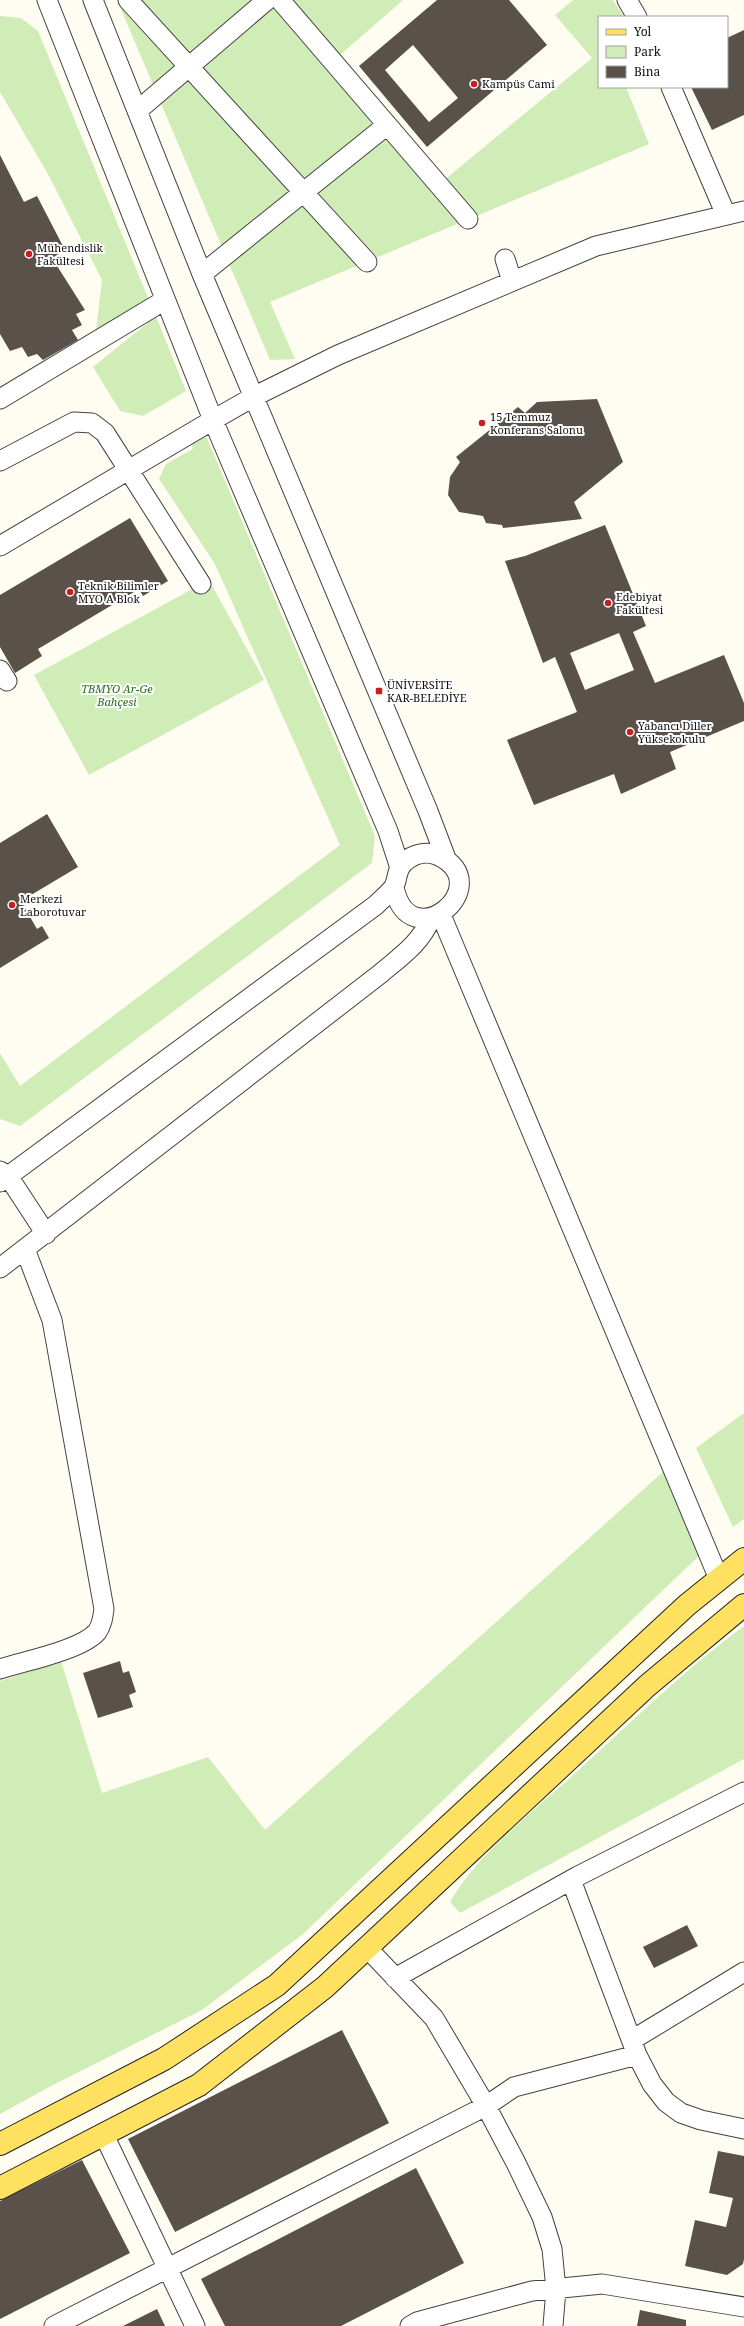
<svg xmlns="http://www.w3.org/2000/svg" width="744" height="2326" viewBox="0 0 744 2326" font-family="'Noto Serif',serif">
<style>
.green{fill:#d0edb7}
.building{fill:#59514a;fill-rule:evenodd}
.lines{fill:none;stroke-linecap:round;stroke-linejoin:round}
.minor-casing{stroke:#424242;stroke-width:21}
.major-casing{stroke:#202020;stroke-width:24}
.minor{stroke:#fff;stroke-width:19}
.major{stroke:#ffe161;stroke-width:22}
.poi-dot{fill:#ca1e1c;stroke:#fff;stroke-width:1.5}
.labels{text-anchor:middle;stroke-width:4;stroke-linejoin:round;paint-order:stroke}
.poi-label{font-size:11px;fill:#0f0f0f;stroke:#fff;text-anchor:start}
.park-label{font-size:11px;font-style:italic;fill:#266c1a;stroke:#fff}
</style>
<rect width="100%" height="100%" fill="#fffdf1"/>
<path class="green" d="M117,0H403L331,63L437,186L592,58L555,15L573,0H613L624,17H599V87H626L649,144L270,302L295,359L270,360Z
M0,16L21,18L38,31L149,300L96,330L102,280L48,174L0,92Z
M156,316L186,391L143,416L120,411L93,367Z
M204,431L375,836L372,863L20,1126L0,1119V1053L20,1086L340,845L215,564L159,479L166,464L193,449L189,438Z
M209,580L264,680L89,775L34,675Z
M744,1413V1519L733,1527L696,1448Z
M665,1470L704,1551L303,1934L202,2010L53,2085L0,2114V1681L61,1661L102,1793L208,1757L265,1830Z
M744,1626V1759L460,1913L450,1902C476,1856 530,1814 570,1778C627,1726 682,1672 744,1626Z"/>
<path class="building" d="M437,0H509L547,45L427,147L359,66ZM413,45L458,98L429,122L385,70Z
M744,30V115L712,130L691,87H727V38Z
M0,155L24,202L37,196L65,250L52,258L85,310L76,314L82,325L72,330L78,340L43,360L37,354L28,357L22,347L10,351L0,334Z
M597,399L623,462L574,502L582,519L503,528L502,525L486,523L483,516L459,512L448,495L450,477L460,462L456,457L518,407L525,413L537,402Z
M130,518L168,581L143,596L139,589L38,649L42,656L15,673L0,647V595Z
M605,525L646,626L633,632L655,683L724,655L744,703V721L670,752L676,769L621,794L614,774L534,805L507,740L577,712L555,657L543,663L505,561L525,556ZM619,633L634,670L585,690L570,653Z
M47,814L78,867L21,901L37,929L42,926L49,938L0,968V843Z
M120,1661L123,1673L129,1671L136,1692L129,1695L133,1707L98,1718L83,1673Z
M687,1925L698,1946L654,1968L643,1947Z
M342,2030L389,2123L175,2232L128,2139Z
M718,2151L744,2156V2259L743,2264L727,2275L685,2266L695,2220L726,2227L733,2198L709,2193Z
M82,2160L130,2253L0,2319V2201Z
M416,2168L464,2263L341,2326H225L201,2279Z
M157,2309L165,2326H123Z
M640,2310L686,2320V2326H637Z"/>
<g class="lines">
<g class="minor-casing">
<path id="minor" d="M47,0L213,420L388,831L400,868
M93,0L202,274L428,811L447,861
M128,0L367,262
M280,0L468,219
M627,0L637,17
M671,87L726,215
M137,111L267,0
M505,259L512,281
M202,274L387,125
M0,399L165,300
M0,461L74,422L92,423L105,433L201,584
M0,546L213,420L255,396L338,355L596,246L744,211
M0,670L7,681
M441,915L719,1579
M0,1171L8,1176L46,1234
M0,1182L376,905C381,900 388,894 393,888C399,880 394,869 408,859C417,853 429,851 439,856C499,886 409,960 394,887
M0,1268L380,974C400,957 421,943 431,918
M0,1669C25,1661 81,1650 97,1632C102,1625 103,1617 104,1609L52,1320L25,1249
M571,1880L637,2055L652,2084L666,2102L681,2113L701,2120L744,2129
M367,1948L434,2018L486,2106L516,2163L542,2217L552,2249L556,2289L553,2326
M395,1978L578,1876L744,1792
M632,2040L744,1972
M104,2135L195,2326
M54,2326L486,2106L514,2087L637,2055
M410,2326L417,2322L532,2291L602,2284L744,2307"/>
</g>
<g class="major-casing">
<path id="major" d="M0,2144L164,2059L277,1985L687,1605L744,1559
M0,2188L199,2085L325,1987L647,1686L744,1605"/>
</g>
<use href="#minor" class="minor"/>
<use href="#major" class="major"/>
</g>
<g class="poi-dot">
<circle cx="474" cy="84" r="4"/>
<circle cx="29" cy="254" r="4"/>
<circle cx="482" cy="423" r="4"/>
<circle cx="70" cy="592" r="4"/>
<circle cx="608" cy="603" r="4"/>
<rect x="375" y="687" width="8" height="8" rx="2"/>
<circle cx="630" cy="732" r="4"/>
<circle cx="12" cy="905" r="4"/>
</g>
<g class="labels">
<g class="poi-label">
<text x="482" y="88">Kampüs Cami</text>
<text x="37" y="252">Mühendislik<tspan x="37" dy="13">Fakültesi</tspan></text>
<text x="490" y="421">15 Temmuz<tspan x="490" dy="13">Konferans Salonu</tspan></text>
<text x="78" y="590">Teknik Bilimler<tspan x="78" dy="13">MYO A Blok</tspan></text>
<text x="616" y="601">Edebiyat<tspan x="616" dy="13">Fakültesi</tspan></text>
<text x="387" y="689">ÜNİVERSİTE<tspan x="387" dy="13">KAR-BELEDİYE</tspan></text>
<text x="638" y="730">Yabancı Diller<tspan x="638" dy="13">Yüksekokulu</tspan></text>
<text x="20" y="903">Merkezi<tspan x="20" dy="13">Laborotuvar</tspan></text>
</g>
<g class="park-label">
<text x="117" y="693">TBMYO Ar-Ge<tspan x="117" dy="13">Bahçesi</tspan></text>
</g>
</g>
<rect x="598" y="16" width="130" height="72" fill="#ffffff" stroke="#9f9f9f"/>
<rect x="606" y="29" width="20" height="6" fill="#ffe161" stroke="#9f9f9f"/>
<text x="634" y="36" font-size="12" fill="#0f0f0f">Yol</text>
<rect x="606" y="46" width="20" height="12" fill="#d0edb7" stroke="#9f9f9f"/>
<text x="634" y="56" font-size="12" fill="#0f0f0f">Park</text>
<rect x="606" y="66" width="20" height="12" fill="#59514a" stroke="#9f9f9f"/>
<text x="634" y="76" font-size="12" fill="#0f0f0f">Bina</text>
</svg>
